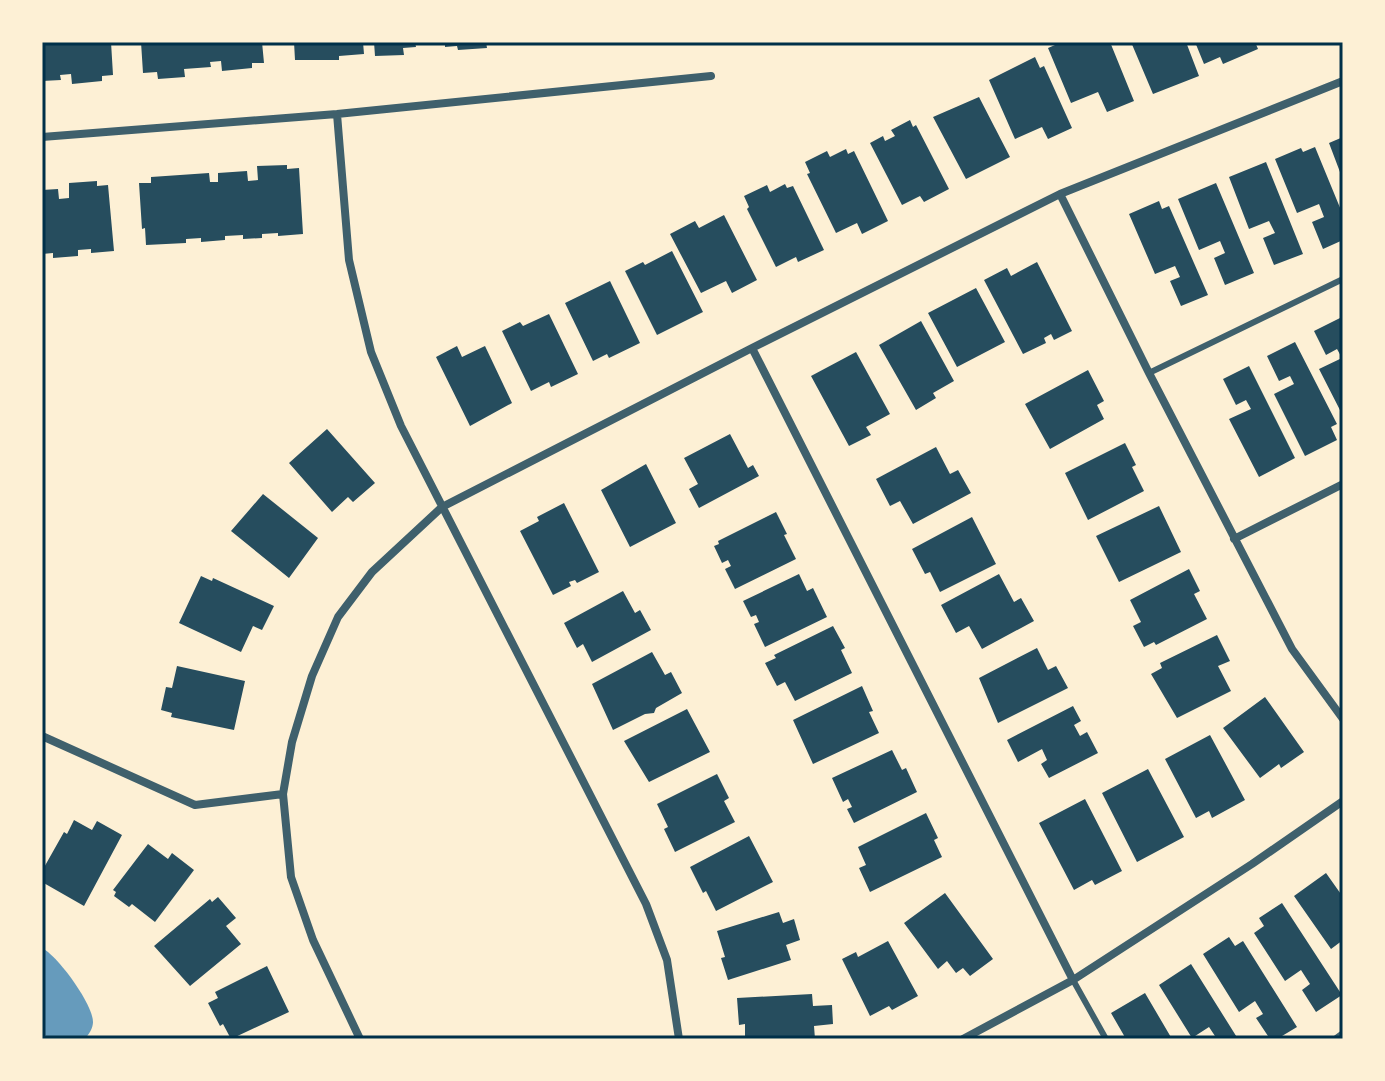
<svg xmlns="http://www.w3.org/2000/svg" width="1385" height="1081" viewBox="0 0 1385 1081" font-family="Inter,sans-serif">
<style>
.water{fill:#669bbc}
.building{fill:#264d5e}
.lines{fill:none;stroke-linecap:round;stroke-linejoin:round}
.service{stroke:#3f606c;stroke-width:6}
.minor{stroke:#3f606c;stroke-width:8}
.neatline{fill:none;stroke:#003049;stroke-width:3}
</style>
<rect width="100%" height="100%" fill="#fdf0d5"/>
<path class="water" d="M42,948C57,955 93,1004 93,1022C93,1028 89,1034 85,1039H50L42,1033Z"/>
<path class="building" d="M42,42H111L113,75L102,76V81L72,84L71,74L60,75L61,80L42,81Z
M141,42H262L264,63H252V68L222,71L221,61L210,62L211,67L184,69L185,77L158,79L157,72L143,73Z
M294,42H363L364,54L339,56V60H295Z
M374,42H415L416,47L403,48L404,55L375,56Z
M445,42H486L487,48L458,50L457,46L445,47Z
M1062,42H1078L1079,45L1086,42H1110L1134,101L1107,112L1098,92L1071,103L1048,48Z
M1131,42H1186L1199,76L1153,94Z
M1195,42H1255L1258,49L1223,64L1220,57L1204,64Z
M1035,57L1040,68L1044,66L1072,128L1048,139L1042,127L1015,139L989,80Z
M979,97L1010,157L966,179L933,117Z
M910,120L913,127L916,125L949,189L924,202L920,196L902,205L870,143L883,136L885,141L895,136L891,130Z
M1343,137V180L1329,143Z
M1315,147L1343,215V240L1323,249L1312,222L1324,217L1319,204L1297,213L1275,159L1301,148L1303,152Z
M846,149L848,154L854,151L888,221L862,234L857,223L836,233L807,174L810,173L805,162L827,151L830,157Z
M1266,162L1303,254L1274,265L1263,238L1275,233L1269,221L1249,229L1229,177Z
M287,165V169L299,168L303,234L278,236V233L262,234V238L243,239V235L225,236V240L201,242V238L186,239V243L146,245L145,228L142,229L139,183H151V177L209,173L210,182H218V173L247,171L248,181L258,180L257,166Z
M97,181V186L108,185L114,251L91,253V249L78,250V256L53,258V253L42,254V190L58,189L59,199L69,198V183Z
M1216,183L1254,273L1225,285L1214,258L1225,253L1220,241L1199,250L1178,199Z
M785,184L787,188L793,186L824,250L798,262L796,257L776,267L747,209L749,207L744,196L767,185L770,192Z
M1159,201L1162,209L1169,206L1208,295L1181,306L1170,281L1180,277L1175,266L1155,274L1129,214Z
M724,215L757,280L732,293L726,281L701,293L670,234L695,221L699,228Z
M672,251L703,312L657,335L625,271L643,262L645,265Z
M1037,262L1072,331L1054,340L1051,334L1044,338L1046,343L1023,354L984,280L1007,268L1011,276Z
M610,281L640,343L609,358L607,354L593,361L565,303Z
M976,288L1005,342L957,367L928,313Z
M549,314L578,374L551,387L549,382L531,391L502,331L520,322L523,326Z
M1340,318L1343,324V416L1319,369L1342,358L1337,349L1326,355L1314,331Z
M921,321L954,381L933,393L936,398L916,410L879,345Z
M1295,342L1337,424L1331,427L1337,440L1305,456L1274,394L1294,384L1290,376L1279,381L1267,356Z
M457,346L462,357L485,346L512,403L470,426L436,357Z
M856,352L890,414L866,427L871,435L849,446L811,376Z
M1249,366L1295,458L1259,477L1229,419L1251,409L1246,400L1236,405L1223,379Z
M1088,370L1104,401L1097,405L1104,419L1050,449L1025,404Z
M327,429L375,483L353,502L348,497L332,512L289,463Z
M730,434L748,468L753,465L759,476L699,508L689,489L698,484L684,458Z
M1125,443L1136,465L1132,467L1144,491L1088,520L1065,473Z
M936,447L950,474L958,470L971,493L913,524L900,501L890,506L876,479Z
M646,464L676,523L630,547L601,490Z
M263,494L318,538L289,578L231,531Z
M564,503L599,572L577,583L575,580L569,582L571,586L553,595L520,531L539,521L537,517Z
M1159,506L1181,552L1119,582L1096,536Z
M776,512L787,534L784,535L796,559L735,589L725,569L731,566L728,560L722,563L714,546L719,544L718,541Z
M972,517L996,564L940,592L930,572L925,574L912,549Z
M1189,569L1200,591L1194,594L1207,619L1156,645L1154,642L1144,647L1133,626L1141,622L1130,600Z
M799,574L807,591L813,588L827,617L765,647L754,624L759,622L756,615L751,617L743,601Z
M999,574L1014,602L1021,598L1034,621L982,649L969,626L956,633L941,605Z
M201,576L212,581L213,578L274,606L262,630L253,626L241,652L179,623Z
M623,591L635,613L640,610L651,630L592,662L583,644L577,648L564,623Z
M833,626L845,648L841,650L852,673L795,701L785,682L777,686L765,663L776,658L774,655Z
M1217,635L1230,661L1218,666L1231,691L1177,718L1151,674L1162,668L1160,663Z
M1037,648L1048,670L1056,666L1068,688L998,723L979,678Z
M652,652L665,675L671,672L682,693L656,708L654,713L645,714L613,730L592,684Z
M177,666L245,681L234,730L171,717L172,713L161,710L166,687L172,688Z
M862,686L873,711L869,712L879,733L813,764L793,720Z
M1265,697L1304,752L1281,768L1279,764L1260,778L1223,728Z
M1073,706L1081,721L1074,725L1080,736L1087,732L1098,753L1049,778L1041,764L1047,760L1042,749L1018,762L1007,740Z
M687,709L710,752L649,782L624,741Z
M1210,735L1245,800L1212,818L1209,811L1196,818L1165,759Z
M892,750L902,770L906,768L917,792L854,823L847,809L852,807L848,799L843,802L832,778Z
M1148,769L1184,837L1137,862L1102,793Z
M717,774L729,798L724,801L735,822L675,852L664,829L668,827L657,804Z
M1085,799L1122,871L1095,885L1092,880L1074,890L1039,823Z
M926,813L938,838L934,840L942,857L870,892L859,868L866,865L858,847Z
M74,820L92,830L97,821L122,835L84,906L42,882V871L64,832L67,834Z
M749,836L773,882L716,911L706,891L703,893L690,867Z
M148,844L168,859L172,853L194,870L155,922L132,904L129,907L114,896L116,892L113,890Z
M1326,873L1343,897V940L1331,949L1294,896Z
M945,893L993,959L970,976L963,968L956,973L947,961L938,969L904,923Z
M218,897L236,918L226,926L241,944L190,986L154,946L210,899L212,902Z
M1282,903L1342,995L1316,1012L1302,990L1310,984L1301,970L1285,981L1254,933L1264,926L1259,918Z
M779,912L783,923L794,919L800,940L786,945L791,960L728,980L721,958L725,957L717,931Z
M1229,937L1235,946L1243,941L1297,1027L1277,1039H1270L1256,1018L1263,1014L1255,1001L1239,1012L1203,954Z
M888,941L918,996L892,1010L889,1006L870,1016L842,959L856,952L858,957Z
M1191,964L1238,1039H1217L1209,1027L1192,1038L1159,985Z
M267,966L289,1012L231,1039L223,1024L220,1026L208,1003L218,998L215,992Z
M1145,993L1172,1039H1126L1111,1013Z
M812,994L813,1006L832,1005L833,1024L814,1026L815,1039H745V1024L739,1025L737,998Z"/>
<g class="lines">
<path class="service" d="M1149,373L1343,279
M1073,980L1106,1039
M1335,1039L1343,1033"/>
<path class="minor" d="M337,114L349,260L371,352L401,426L646,904L667,960L679,1039
M42,137L337,114L711,76
M1060,194L1149,373L1292,649L1343,719
M752,348L1073,980
M1234,539L1343,484
M42,736L195,805L283,794
M360,1039L313,940L291,877L283,794L292,742L312,676L338,617L372,572L442,507L752,348L1060,194L1343,81
M963,1039L1073,980L1252,864L1343,801"/>
</g>
<rect width="1385" height="1081" fill="none" stroke="#fdf0d5" stroke-width="88"/>
<rect x="44" y="44" width="1297" height="993" class="neatline"/>
</svg>
